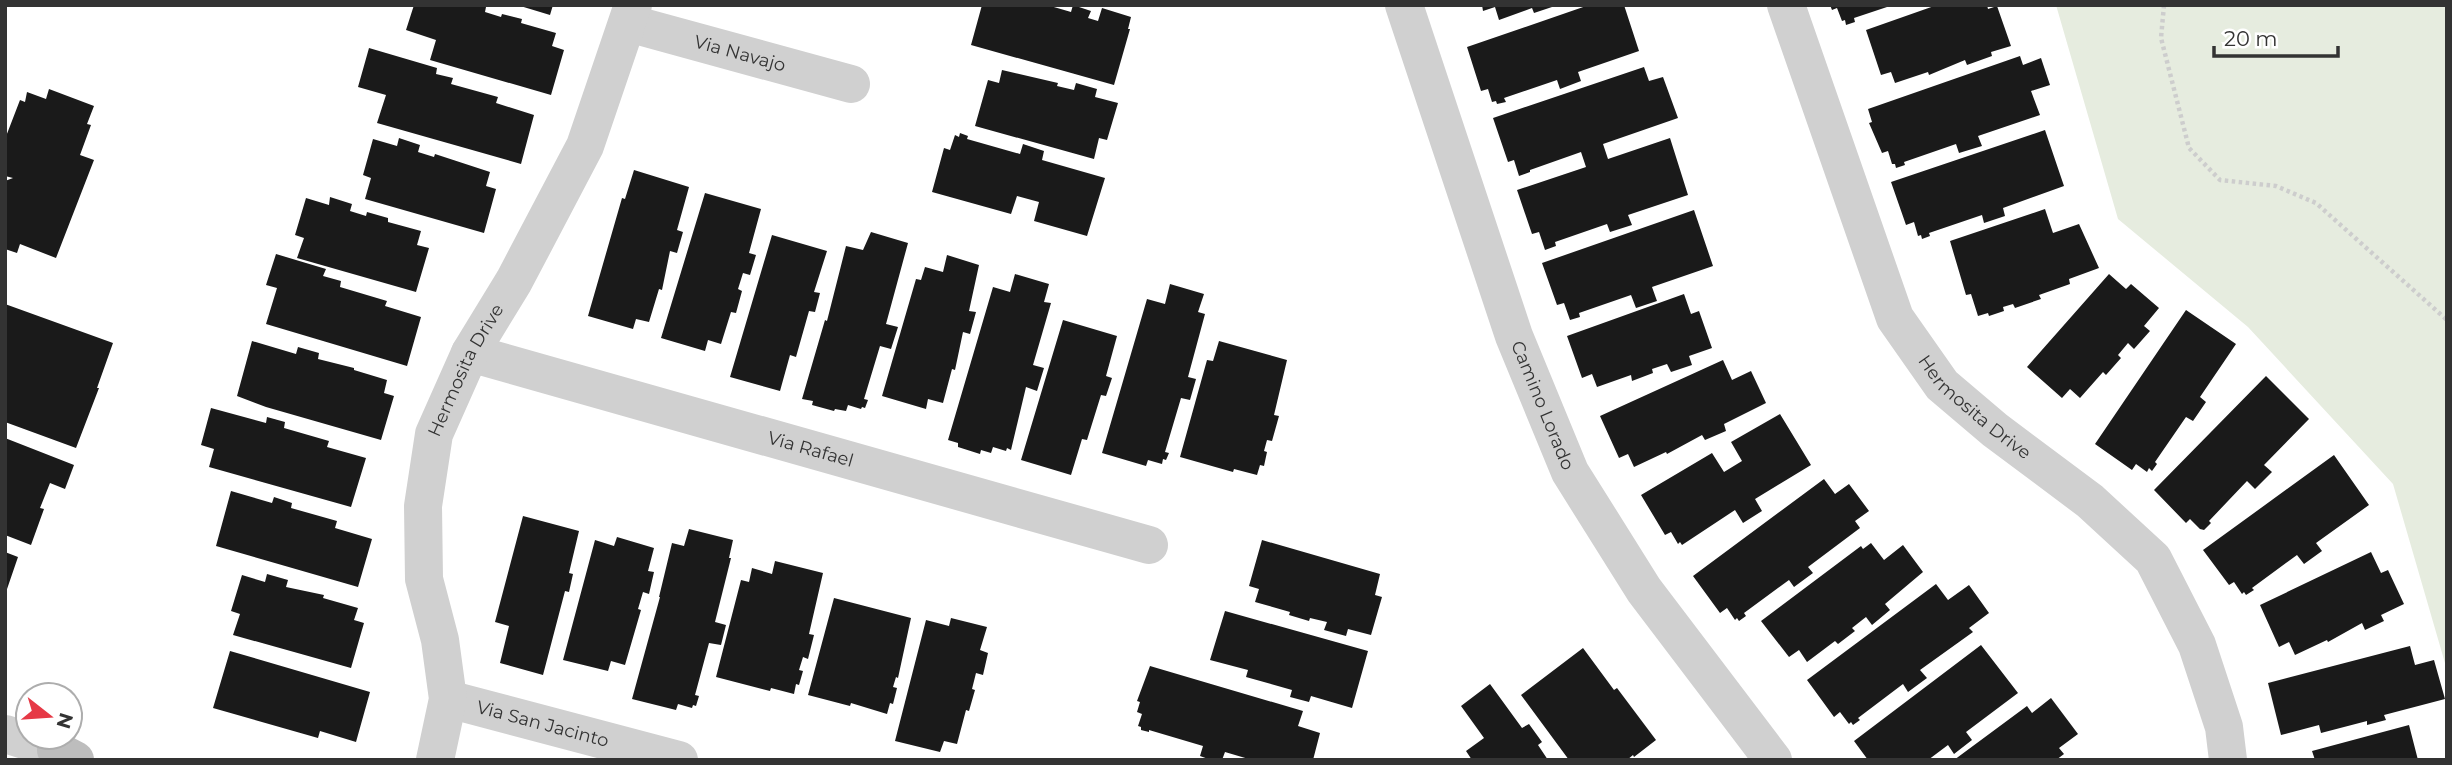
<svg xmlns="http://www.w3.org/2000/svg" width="2452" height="765" viewBox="0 0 2452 765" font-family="Montserrat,sans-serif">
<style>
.green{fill:#e6ecdf}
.building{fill:#1a1a1a}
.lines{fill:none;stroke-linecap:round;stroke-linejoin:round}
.path{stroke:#cdcdcd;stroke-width:4.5;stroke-dasharray:3.5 3.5;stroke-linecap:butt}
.street{stroke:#d0d0d0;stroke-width:38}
.secondary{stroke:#bdbdbd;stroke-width:38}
.labels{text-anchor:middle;stroke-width:7;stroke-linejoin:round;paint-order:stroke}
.street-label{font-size:18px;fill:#333;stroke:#fff}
</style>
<rect width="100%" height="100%" fill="#fff"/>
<path class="green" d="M2056,5H2447V670L2393,484L2248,327L2118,219Z"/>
<path class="building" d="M414,5H482L486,7L485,12L501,17L502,14L522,19L521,23L556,33L552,46L564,50L551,95L430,60L436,40L406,30Z
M517,5H553L550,15Z
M982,5H1047L1071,12L1073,5L1091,11L1088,18L1098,21L1102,8L1131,17L1128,29H1130L1114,85L971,45Z
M1482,5H1555V6L1534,13L1532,8L1499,20L1495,7L1483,11Z
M1589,5H1624L1639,51L1578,72L1581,81L1560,89L1557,80L1504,98L1506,102L1497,104L1496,101L1492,102L1488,89L1481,91L1467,47Z
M1830,5H1890V6L1854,18L1855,22L1846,25L1845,20L1842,21L1837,8L1832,10Z
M1937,5H1987L1988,9L1997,6L2011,46L1991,52L1992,56L1967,65L1965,60L1929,75L1928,72L1895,83L1891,72L1881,75L1866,30Z
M369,48L437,68L436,74L453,78L451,84L498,97L496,103L534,115L521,164L377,123L386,95L358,87Z
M2020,56L2023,65L2041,58L2050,85L2031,91L2040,115L1978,136L1982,146L1959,153L1956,144L1904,162L1905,165L1896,168L1895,164H1892L1888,151L1882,153L1869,123L1872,122L1868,109Z
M1644,67L1649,81L1663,77L1678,118L1603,144L1608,159L1670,138L1688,195L1628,215L1632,225L1610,232L1607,224L1555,242L1556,246L1545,250L1539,232L1532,234L1517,190L1586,167L1581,152L1530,170V172L1519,176L1514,160L1508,162L1493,118Z
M1002,70L1058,83L1057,86L1074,90L1076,83L1097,89L1095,97L1118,103L1107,140L1099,138L1094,159L975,126L988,80L999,83Z
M49,89L94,106L87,124L91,125L80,155L94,160L56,258L20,244L17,253L5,249V181L13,178L5,176V139L20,100L25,102L27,92L46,99Z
M2045,130L2064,186L2003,208L2005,216L1984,223L1982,215L1929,233L1930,236L1922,239L1921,235L1918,236L1914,222L1906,225L1891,182Z
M960,133L968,136L967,139L1020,154L1023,144L1044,151L1042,160L1105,178L1087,236L1034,221L1039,202L1017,196L1011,214L932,192L944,148L950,150L955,135L959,137Z
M399,138L420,145L418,152L434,157L435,154L490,172L486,186L496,189L484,233L365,199L371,178L363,175L373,139L397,146Z
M634,170L689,187L677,230L683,232L677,253L670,251L662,290L659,289L649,322L636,319L633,329L588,316L622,198L625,199Z
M705,193L761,209L749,253L756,255L750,275L743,273L738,289L742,291L736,313L731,312L721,344L708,340L705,351L661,338Z
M330,197L352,204L350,211L366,216L367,212L388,218V222L421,231L417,245L429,248L416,292L297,258L304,238L295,235L306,198L329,205Z
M2045,209L2053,233L2079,224L2099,268L2069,279L2070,284L2039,295L2041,299L2015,308L2013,304L2003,307L2004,311L1989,316L1988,313L1978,316L1971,294L1966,295L1950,241Z
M1694,210L1713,266L1652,287L1657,301L1636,308L1631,295L1579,313L1580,317L1570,320L1564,303L1557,305L1542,263Z
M871,232L908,243L886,324L898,327L891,349L880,346L864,399L868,400L865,408L862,407L861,409L848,405L846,411L835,409L834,411L812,405L813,401L802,399L825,320L827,321L846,246L863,250Z
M772,235L827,251L814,292L820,293L815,312L809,311L796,357L790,355L780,391L730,377Z
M276,254L326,269L323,276L341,281L340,287L387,301L385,306L421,317L407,366L266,324L277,288L266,285Z
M947,255L979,265L969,311L976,312L970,334L963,332L955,370L952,369L943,403L928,399L926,409L882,396L916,279L921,280L925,267L943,272Z
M1015,274L1049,284L1044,302L1051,303L1033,365L1044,368L1037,391L1026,387L1011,450L1007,448L1006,451L993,447L991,453L981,450L980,454L958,447V443L948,440L993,287L1010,292Z
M2109,274L2126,289L2131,284L2159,308L2144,326L2150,331L2134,349L2128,343L2118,355L2121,358L2106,375L2103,372L2080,398L2070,389L2062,398L2027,367Z
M1170,284L1204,294L1198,312L1205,314L1188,377L1196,379L1190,400L1181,398L1165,452L1169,453L1166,460L1163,459L1162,464L1148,460L1146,466L1102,453L1147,299L1165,304Z
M1684,294L1691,314L1699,311L1712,348L1689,356L1692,365L1671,372L1667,364L1652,369L1653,373L1632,381L1631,375L1597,387L1592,374L1582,378L1567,336Z
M5,304L113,343L97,388H99L76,448L5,422Z
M2186,310L2236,344L2200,397L2206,402L2193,421L2186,417L2155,462L2157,464L2152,471L2149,468L2147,472L2136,464L2132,470L2095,444Z
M1063,320L1117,336L1106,376L1112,378L1106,396L1101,395L1087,440L1082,439L1071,475L1021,460Z
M252,341L296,354L298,347L319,353L318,359L354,368V370L387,380L384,393L394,396L381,440L266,407L237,396Z
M1219,341L1287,360L1274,415L1279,416L1272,441L1267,440L1264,451L1267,452L1264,466L1260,465L1257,475L1234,469L1233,472L1180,457L1207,360L1213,361Z
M1723,360L1732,380L1751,371L1766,403L1724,424L1726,431L1705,440L1702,435L1667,454L1666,452L1634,467L1628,454L1619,458L1600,416Z
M2266,376L2309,419L2264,465L2272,472L2255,489L2247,481L2209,521L2211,523L2204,530L2200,529L2190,519L2186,523L2154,490Z
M211,408L266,423L267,417L285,422L284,428L329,441L327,447L366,458L351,507L209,467L214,449L201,445Z
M1780,414L1811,465L1755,499L1762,511L1743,523L1735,510L1682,545L1680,542L1678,544L1671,532L1665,535L1641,495L1712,453L1724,472L1742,461L1731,442Z
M5,438L74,465L65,489L50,483L40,508L44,509L31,545L5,535Z
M2334,455L2369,505L2316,543L2322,551L2304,564L2297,555L2252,588L2254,590L2246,595L2244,592L2242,594L2234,582L2229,585L2203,550Z
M1824,479L1835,494L1849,484L1869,511L1855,521L1860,528L1808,567L1813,573L1794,587L1789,580L1744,613L1746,616L1739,621L1737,618L1735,620L1727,608L1720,613L1693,576Z
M231,491L272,503L274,497L292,503L291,508L337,521L335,528L372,539L358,587L216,546Z
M523,516L579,531L569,573L573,574L569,592L565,591L543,675L500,663L509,626L495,622Z
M689,529L733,540L729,558H731L715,622L726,625L721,645L709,643L695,695L699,696L696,706L693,705L692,708L678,704L676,710L632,699L660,597H659L672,543L684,546Z
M617,537L654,548L648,571L654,572L649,594L643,592L638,609L641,610L625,665L611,661L608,671L563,660L595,540L614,546Z
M1262,540L1380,574L1375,595L1382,597L1371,635L1348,629L1346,636L1324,630L1327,622L1310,618L1309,621L1289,615L1290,612L1255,602L1259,589L1249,586Z
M1871,543L1884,560L1903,545L1923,572L1885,604L1890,610L1872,625L1866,617L1852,628L1855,631L1838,644L1835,641L1807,662L1799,650L1789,657L1761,621L1861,546L1863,549Z
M5,552L18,557L6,592H5Z
M2371,552L2381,573L2388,570L2404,604L2381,615L2384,621L2365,630L2362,623L2328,642L2327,640L2295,655L2289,642L2279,647L2260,605Z
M775,561L823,573L809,634L814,635L808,659L803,657L799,670L803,671L799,685L796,684L794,694L771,688L770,691L716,677L741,580L749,582L752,568L772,574Z
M267,574L288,580L286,587L324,595L323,598L358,608L354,620L364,623L351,668L233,635L240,614L231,611L242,575L265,582Z
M1936,584L1948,600L1969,585L1989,613L1969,628L1973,632L1920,670L1927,678L1908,692L1903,684L1858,718L1860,720L1853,725L1851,722L1849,724L1840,712L1834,717L1807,680Z
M834,598L911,618L898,678L896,677L893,687L897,688L893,704L890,703L887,714L851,703L850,706L808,695Z
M1225,611L1368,651L1352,708L1311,696L1309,702L1290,697L1292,690L1246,677L1248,670L1210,660Z
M951,618L987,627L980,650L988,653L983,675L976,673L972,689L975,690L969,711L966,710L957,744L944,741L940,752L895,741L926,620L949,626Z
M1981,645L2018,693L1966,732L1972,740L1954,754L1948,745L1928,760H1868L1854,741Z
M2410,646L2415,665L2434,660L2445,699L2384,715L2386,720L2367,725V721L2321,733L2319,725L2281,735L2268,683Z
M1583,648L1614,690L1617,688L1656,740L1634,757L1633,755L1627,760H1569L1521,695Z
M230,651L370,692L356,742L320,731L318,738L213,708Z
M1150,666L1303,711L1298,726L1320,733L1313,760H1252L1225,752L1222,760H1211L1200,756L1203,746L1149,730V732L1141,730V727L1138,726L1142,714L1137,712L1140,702L1137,701Z
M1490,684L1522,728L1529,724L1542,742L1538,745L1548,760H1472L1466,751L1484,738L1461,706Z
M2051,698L2078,734L2059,748L2064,754L2056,760H1954L2027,706L2032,713Z
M2409,725L2418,760H2315L2312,751Z"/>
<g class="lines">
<path class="path" d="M2164,5L2161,38L2189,148L2220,180L2276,186L2316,203L2447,320"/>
<g class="street">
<path id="s1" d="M1404,5L1514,336L1570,472L1644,590L1773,760"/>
<path id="s2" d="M1786,5L1895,318L1942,385L1995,430L2090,501L2153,559L2197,645L2224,727L2228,760"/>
<path id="s3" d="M628,23L851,84"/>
<path id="s4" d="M470,353L1149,545"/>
<path id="s5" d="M448,699L679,760"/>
<path d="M5,734L56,750"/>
<path id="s6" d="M435,760L448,699L440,640L424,579L423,506L434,434L470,353L514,281L585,146L633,5"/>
</g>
<path class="secondary" d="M56,750L75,760"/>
</g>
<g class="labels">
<g class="street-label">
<text dy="6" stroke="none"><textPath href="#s3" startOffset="116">Via Navajo</textPath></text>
<text dy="6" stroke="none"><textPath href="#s6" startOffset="402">Hermosita Drive</textPath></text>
<text dy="6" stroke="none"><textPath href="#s1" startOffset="424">Camino Lorado</textPath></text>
<text dy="6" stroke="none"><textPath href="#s2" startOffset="452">Hermosita Drive</textPath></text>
<text dy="6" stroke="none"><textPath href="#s4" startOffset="354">Via Rafael</textPath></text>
<text dy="6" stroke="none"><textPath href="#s5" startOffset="98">Via San Jacinto</textPath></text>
</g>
</g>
<rect width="2452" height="765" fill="none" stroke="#333333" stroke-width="14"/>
<g transform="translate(49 716) rotate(107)"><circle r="33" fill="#ffffff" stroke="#adadad" stroke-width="2"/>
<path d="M0-5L12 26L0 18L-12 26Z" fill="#e63946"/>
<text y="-10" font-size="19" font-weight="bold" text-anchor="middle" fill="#333333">N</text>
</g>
<path d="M2214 46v10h124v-10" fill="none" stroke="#333333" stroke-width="3.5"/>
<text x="2224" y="46" font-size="21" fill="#333333" stroke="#ffffff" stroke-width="5" paint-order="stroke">20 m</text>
</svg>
